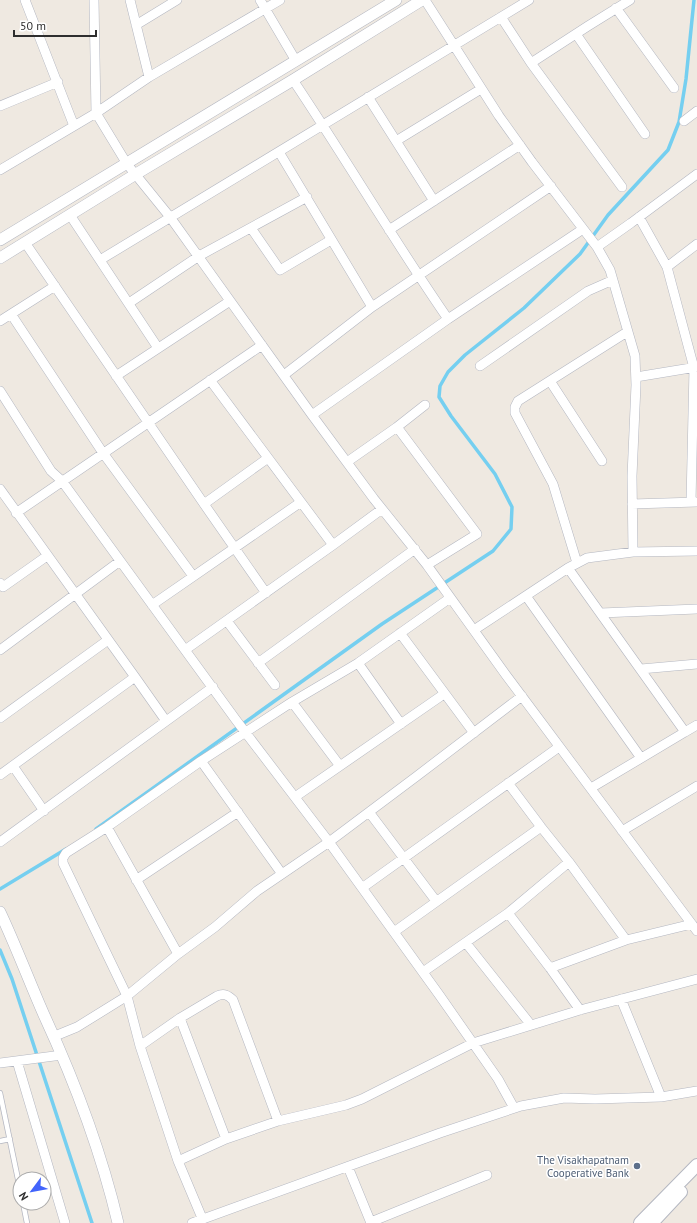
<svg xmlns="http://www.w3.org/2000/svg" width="697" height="1223" viewBox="0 0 697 1223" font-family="'PT Sans',sans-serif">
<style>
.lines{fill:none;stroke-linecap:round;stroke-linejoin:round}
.stream{stroke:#75cff0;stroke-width:3.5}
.service-casing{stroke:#b4b7c1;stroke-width:6}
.minor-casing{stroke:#b4b7c1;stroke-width:10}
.tertiary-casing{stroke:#b4b7c1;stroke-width:12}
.secondary-casing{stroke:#b4b7c1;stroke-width:14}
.service{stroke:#fff;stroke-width:4.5}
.minor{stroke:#fff;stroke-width:9}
.tertiary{stroke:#fff;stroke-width:11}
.secondary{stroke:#fff;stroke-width:12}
.service-dot{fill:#5c6f8a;stroke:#fff;stroke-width:1.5}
.labels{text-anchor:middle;stroke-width:3;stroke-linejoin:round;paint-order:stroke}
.service-label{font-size:11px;fill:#4e5e75;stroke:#fff;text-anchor:end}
</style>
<rect width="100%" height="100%" fill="#efe9e1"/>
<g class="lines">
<path class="stream" d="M96,829L382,624L493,551L511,529L512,507L495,474L451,416L439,397L440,386L448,372L465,355L524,308L580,254L608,215L668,150L679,122L686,79L694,0
M0,889L66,849
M0,950L12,979L92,1223"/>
<g class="service-casing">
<path id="service" d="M0,1093L20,1189
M0,1141L10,1139
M23,1203L27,1223"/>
</g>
<g class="minor-casing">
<path id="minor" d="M25,0L74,126
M94,0L96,113L127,164L170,217L312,415L374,499L427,565L506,675L697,931
M130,0L149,77
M260,0L296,61
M425,0L499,116L532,162L597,247L610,270L635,356L636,385L632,476L633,552
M616,8L674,88
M501,17L531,63L622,187
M136,25L177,0
M576,34L645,134
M531,63L588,26L630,0
M293,80C346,159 394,241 448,319
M368,97L434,201
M0,106L58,82
M684,121L697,111
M396,141L481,89
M279,152L372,307
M0,170L96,113L149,77L280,0
M70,215L158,348
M639,217L667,267L694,368L691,502
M251,228L280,270L331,240
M389,230L520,145
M26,244L204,504L266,593
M597,247L631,223L697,174
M100,260L529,0
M667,267L697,244
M129,303L199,256L307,197
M11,314L103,453L193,576
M0,321L55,286
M480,366L588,291L613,280
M284,375L372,307L551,186
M116,376L230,301
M636,377L697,367
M210,380L333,545
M550,381L602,461
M0,391L51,471L62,481L236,720L329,842L440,996L498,1079L514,1108
M312,415L448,319L583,229
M397,427L425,405
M347,462L397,427L477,534L427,565
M0,489L135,677L0,775
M204,504L268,458
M632,504L697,502
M16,513L262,345
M577,563L553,484L515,413V407L518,401L627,332
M568,568L685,732L591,788
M0,583L3,587L47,556
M526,596L641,758
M152,605L301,502
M601,613L697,609
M227,621L275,685
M474,630L568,568L587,558L633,552L697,551
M400,633L474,733
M0,650L120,561
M185,650L333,545L382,509
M258,663L415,549
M358,663L401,724
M641,669L697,664
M135,677L166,721
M292,702L340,766
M0,718L108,640
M685,732L697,725
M201,761L292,702L358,663L450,598
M13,766L44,811
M508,783L541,827L569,862L626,940L692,924
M295,797L444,694
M369,812L436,901
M107,827L178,954
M622,831L697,786
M0,842L213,687
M136,880L238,812
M362,888L559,747
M508,913L569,862
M394,932L541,827
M466,943L531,1025
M550,968L580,1010
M423,972L508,913L550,968L626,940
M621,999L661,1097
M180,1018L226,1139
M55,1036L77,1027L127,996L178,954L215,927L257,891L329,842L417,776L522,696
M140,1046L180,1018L217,996C224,993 228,995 233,1000L278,1121
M17,1061L65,1223
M0,1063L62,1055
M178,1161L226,1139L278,1121L346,1105L362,1099L473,1043L580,1010L697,979
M348,1167L371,1223
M202,1218L178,1161L140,1046L127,996L63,863V858L66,853L107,827L201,761L282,874
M371,1222L487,1175
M192,1223L440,1133L521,1106L564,1098L595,1099L661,1097L697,1091"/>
</g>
<g class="tertiary-casing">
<path id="tertiary" d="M0,240L396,0
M0,258L136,174L293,80L422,0
M0,912C16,946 29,981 44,1015C75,1082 101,1151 118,1223"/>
</g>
<g class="secondary-casing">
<path id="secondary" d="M640,1223L697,1165
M652,1223L681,1192"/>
</g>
<use href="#service" class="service"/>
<use href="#minor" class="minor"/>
<use href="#tertiary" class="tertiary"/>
<use href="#secondary" class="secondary"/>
</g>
<circle class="service-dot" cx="637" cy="1166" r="4"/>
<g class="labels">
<g class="service-label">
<text x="629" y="1164">The Visakhapatnam<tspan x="629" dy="13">Cooperative Bank</tspan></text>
</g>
</g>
<g transform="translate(32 1191) rotate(238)"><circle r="19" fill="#ffffff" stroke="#ababab"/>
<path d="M0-3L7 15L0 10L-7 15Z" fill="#4264fb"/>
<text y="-6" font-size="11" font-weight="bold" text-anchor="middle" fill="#2e2e2e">N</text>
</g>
<path d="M14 30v6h82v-6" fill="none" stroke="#2e2e2e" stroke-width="2"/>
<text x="20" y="30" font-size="12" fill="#2e2e2e" stroke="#ffffff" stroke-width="3" paint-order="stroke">50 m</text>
</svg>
